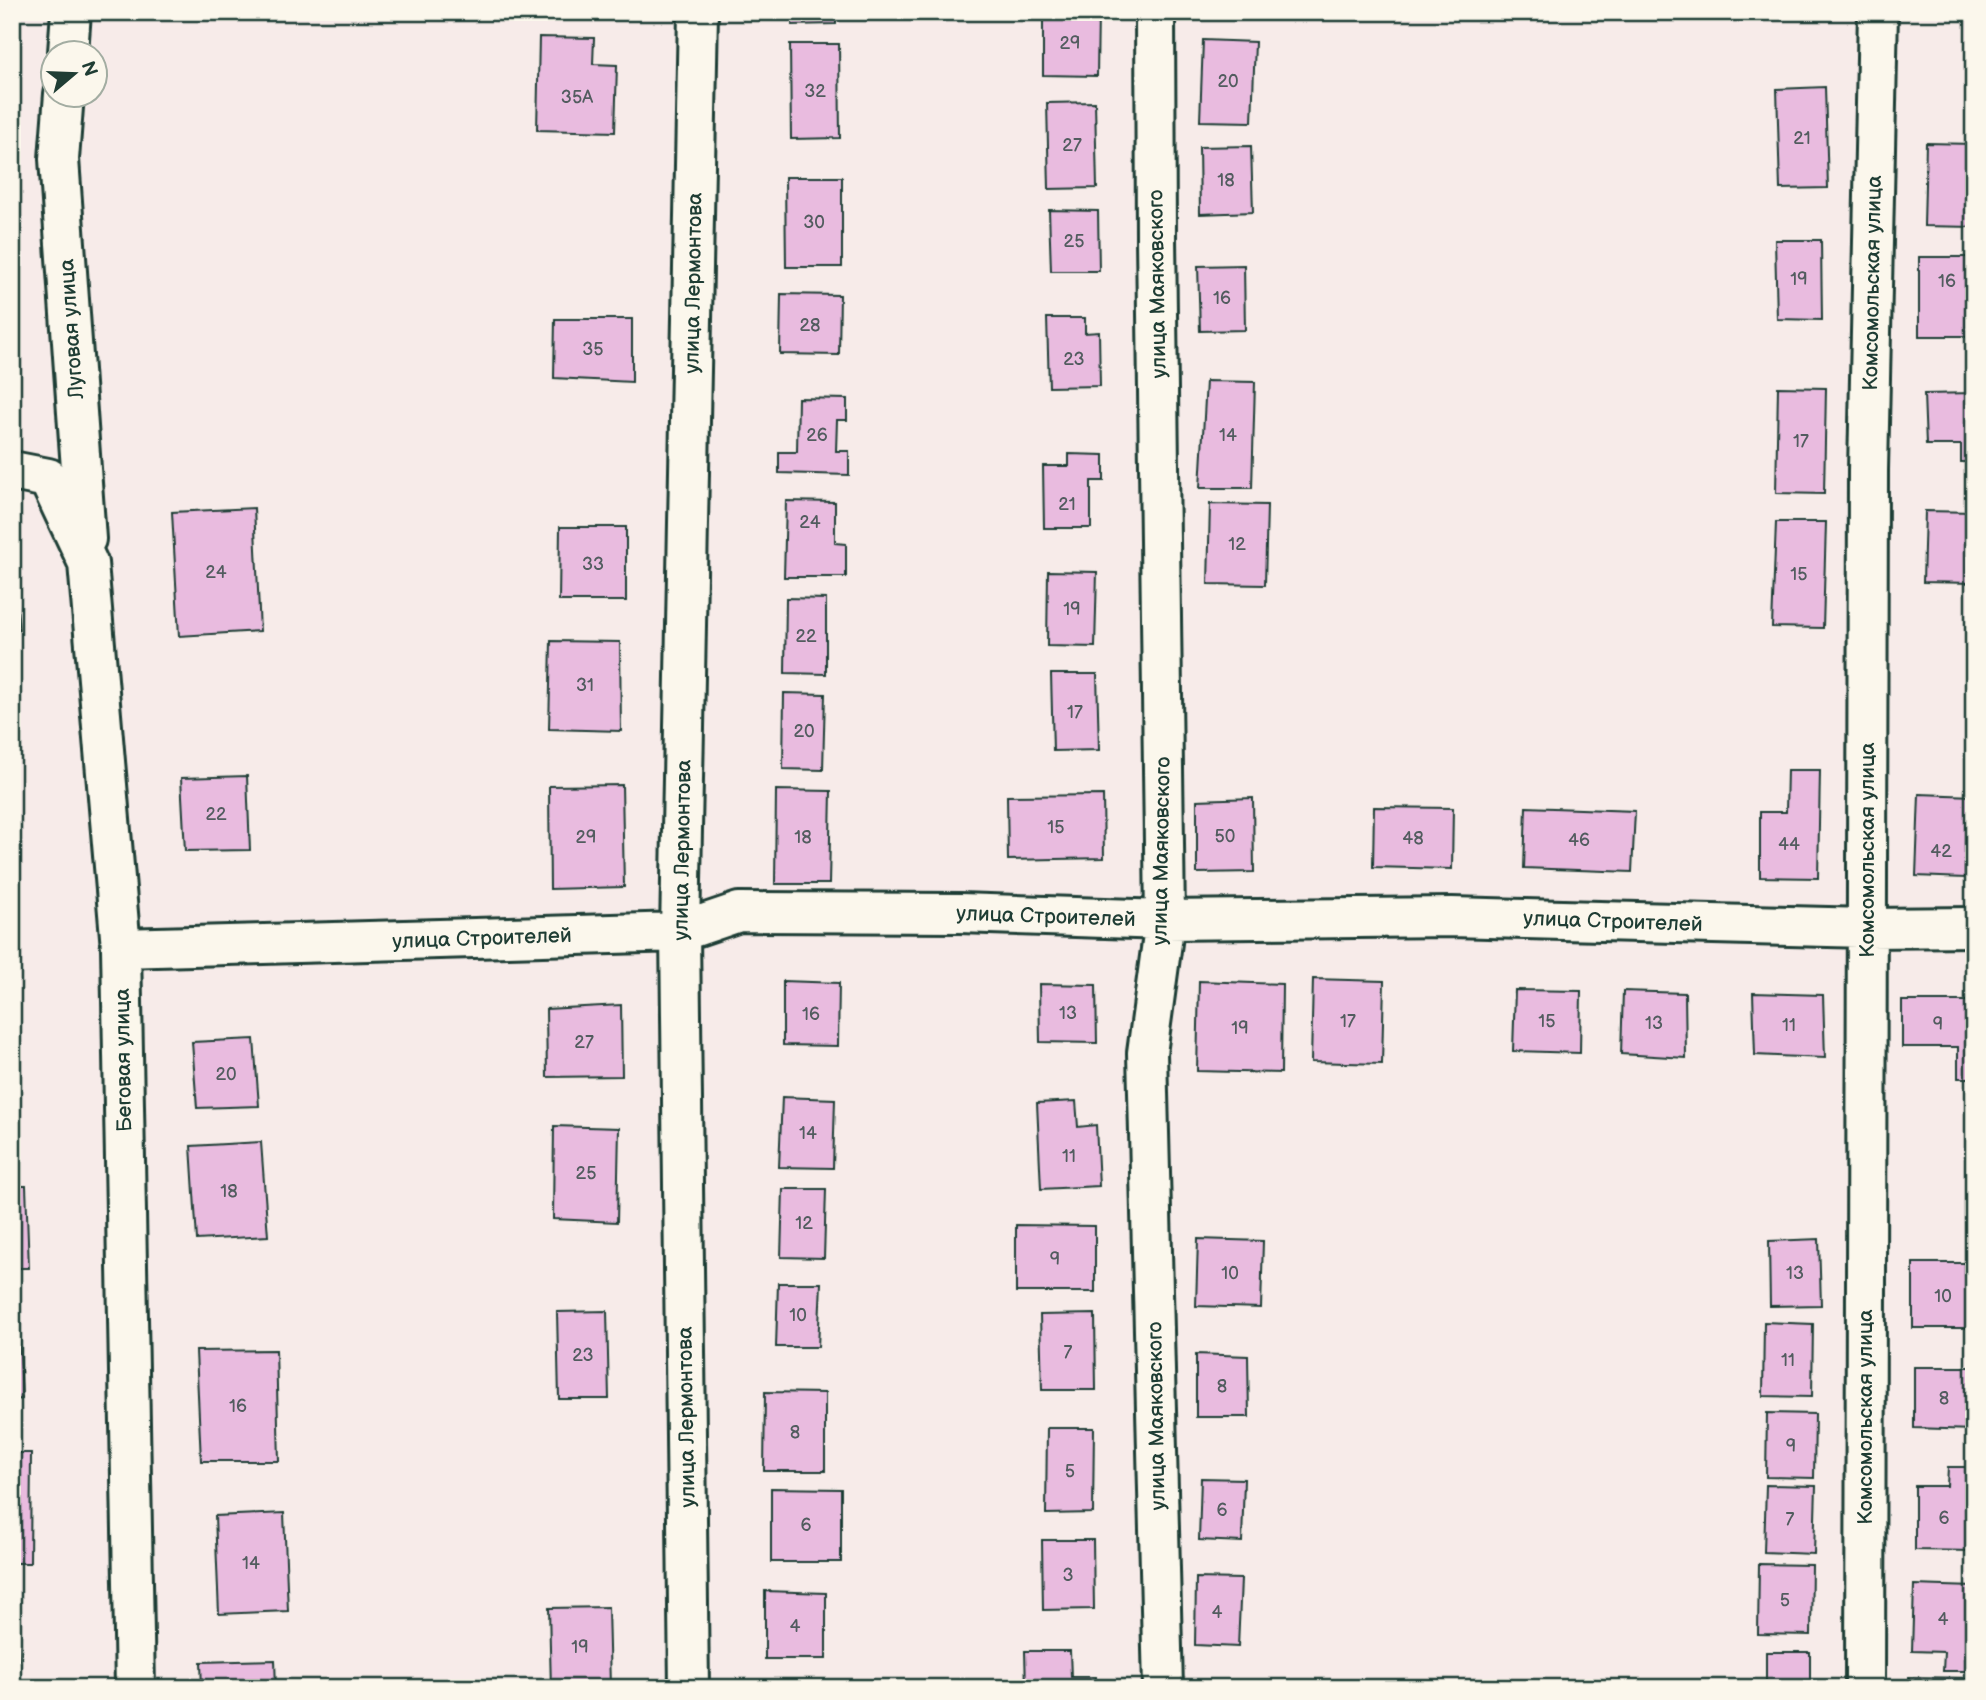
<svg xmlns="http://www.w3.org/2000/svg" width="1986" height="1700" viewBox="0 0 1986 1700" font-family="'Balsamiq Sans',sans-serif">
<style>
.building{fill:#e9bbdf;stroke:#1f3d34;stroke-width:2}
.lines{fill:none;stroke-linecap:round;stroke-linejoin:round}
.minor-casing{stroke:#1f3d34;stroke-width:44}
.minor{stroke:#fbf7ec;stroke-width:38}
.labels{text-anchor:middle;stroke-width:6;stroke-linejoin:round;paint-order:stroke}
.number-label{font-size:18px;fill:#525c5f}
.street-label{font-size:21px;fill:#1f3d34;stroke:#fbf7ec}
</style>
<rect width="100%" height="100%" fill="#f7ebe9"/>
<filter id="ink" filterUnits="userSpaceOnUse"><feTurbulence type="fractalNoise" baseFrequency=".0143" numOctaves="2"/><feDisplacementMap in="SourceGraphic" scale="14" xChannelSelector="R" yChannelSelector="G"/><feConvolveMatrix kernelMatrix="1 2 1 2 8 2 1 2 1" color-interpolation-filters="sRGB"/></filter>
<g filter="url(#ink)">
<path class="building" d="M792,12H836V24L792,25Z
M1043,12H1098L1097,76L1043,75Z
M539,37L594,38L593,64L617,65L615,132L537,130Z
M1203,40L1255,42L1252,122L1200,121Z
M790,44H839L840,138L791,139Z
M1825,87L1828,188L1780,189L1777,89Z
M1095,102L1097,188L1049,189L1047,103Z
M1926,143L1974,144V227L1924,226Z
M1251,146L1253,212L1200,214L1199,147Z
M785,177H842V267H786Z
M1049,210L1098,211L1099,271H1051Z
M1775,240H1821L1822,320L1777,319Z
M1919,257H1974V306H1967V336H1919Z
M1244,265L1245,330L1200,331L1198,266Z
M781,294L840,295L839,355L780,354Z
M1047,318H1085V333L1099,332L1100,386L1049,387Z
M555,319H632V382L554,378Z
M1206,381L1255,382L1252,488H1200Z
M1778,387L1826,388L1824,494L1776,493Z
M1974,393V462H1961V445H1926L1924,394Z
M798,398L847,399V420H837L836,451H849V475L779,473V452H797Z
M1069,454L1104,455V481H1091V528H1044L1043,466H1069Z
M786,501L835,502V543L846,544V577H784Z
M1210,504L1267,505L1265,585L1208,584Z
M254,508L260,631L179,636L172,512Z
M1925,511L1974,512V583L1923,582Z
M1776,522H1826L1823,628L1772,627Z
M560,527H626V601H559Z
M1048,571L1097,572L1095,647L1047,646Z
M16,590L19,630L12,631V591Z
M786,598L826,599V674L785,673Z
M551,641L620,642L621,731L549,729Z
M1051,674H1097L1099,750L1053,751Z
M784,693L825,694L823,770L783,769Z
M1787,770H1820L1818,878L1760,877V812H1786Z
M247,776L250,850L185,851L181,778Z
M622,785L624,887L550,889L549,786Z
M776,790L831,791L829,884H775Z
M1919,794L1974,796V825H1966L1965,878L1916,876Z
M1103,795L1104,858L1008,860L1007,796Z
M1253,798L1254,872L1197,873V800Z
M1374,807L1453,808L1452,869L1373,867Z
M1526,807L1635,811L1632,872L1524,868Z
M1313,979L1384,981L1382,1064L1311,1062Z
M12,980H15V1067H12Z
M783,981L839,983L838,1046L783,1045Z
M1199,981L1282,984L1281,1073L1197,1071Z
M1039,984L1096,985L1097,1043L1040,1042Z
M1515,990L1581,991L1580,1053L1513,1051Z
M1623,991L1685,993L1686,1058L1621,1054Z
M1753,993L1823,995L1825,1058L1755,1055Z
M1902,1001H1974V1078H1958V1047H1902Z
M621,1005L622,1076L547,1077L546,1009Z
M254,1039L259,1106L197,1108L192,1042Z
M782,1097L835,1099L833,1168L779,1167Z
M1076,1101L1078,1127L1096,1125L1099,1186L1041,1189L1037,1103Z
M554,1126L619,1128L617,1222L553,1219Z
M261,1142L268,1236L197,1240L191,1146Z
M12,1186H26L29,1268H12Z
M783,1189H826L824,1258L781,1257Z
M1016,1225L1095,1226V1292H1016Z
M1198,1239L1263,1241L1261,1308L1196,1306Z
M1819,1239L1821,1305L1770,1306L1769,1241Z
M1913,1263H1974V1328H1913Z
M778,1283H821L818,1347H776Z
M12,1307H18L22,1399L12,1400Z
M607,1311L609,1399H559L557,1312Z
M1095,1314L1096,1390H1042L1040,1315Z
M1764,1322L1813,1324L1812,1397L1763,1396Z
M276,1350L279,1461H201L196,1351Z
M1196,1354L1248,1356L1249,1417H1196Z
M1914,1367H1974V1430L1914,1428Z
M765,1392L825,1393V1471H764Z
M1767,1413L1815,1414L1814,1478L1766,1477Z
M1047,1428H1094L1093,1513L1046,1514Z
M12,1453H31L30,1563H12Z
M1948,1467H1974V1551L1915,1550V1486H1947Z
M1201,1478L1244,1479L1242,1542L1199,1540Z
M1766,1485L1816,1486L1814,1554L1764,1552Z
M771,1488L841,1489V1562H771Z
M284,1513L288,1611L219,1614L215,1516Z
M1042,1540H1093L1094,1609L1043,1610Z
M1759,1564L1812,1565L1811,1635L1758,1634Z
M1196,1578L1241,1579L1238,1647L1195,1645Z
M1914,1585L1974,1587V1671H1943L1944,1652L1912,1651Z
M765,1591L826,1593V1659H765Z
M608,1607L610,1687L551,1688L549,1608Z
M12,1634H18L20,1688H12Z
M1025,1651H1070L1071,1677H1096V1688H1026Z
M1766,1652H1810V1688H1766Z
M275,1660L276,1688H202L201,1662Z
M1909,1677L1974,1678V1688H1909Z
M1198,1682H1242V1688H1198Z
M767,1683L829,1684V1688H767Z"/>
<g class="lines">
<g class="minor-casing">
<path id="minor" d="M1155,12L1156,238L1165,920L1147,1053L1163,1688
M68,52L71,12
M64,94L59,159L86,539
M12,471L48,478L88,563L121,948L135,1688
M121,948L680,932L739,912L960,913L1165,920L1452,917L1867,928L1974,927
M689,1688L680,932L698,12
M1865,1688L1868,470L1878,12"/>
</g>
<use href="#minor" class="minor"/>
</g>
</g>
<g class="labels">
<g class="number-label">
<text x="1070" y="49">29</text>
<text x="1228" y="87">20</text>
<text x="815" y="97">32</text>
<text x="577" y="103">35А</text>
<text x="1802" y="144">21</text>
<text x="1072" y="151">27</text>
<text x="1226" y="186">18</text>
<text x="814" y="228">30</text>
<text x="1074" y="247">25</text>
<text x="1799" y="285">19</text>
<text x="1947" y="287">16</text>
<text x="1222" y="304">16</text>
<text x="810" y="331">28</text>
<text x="593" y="355">35</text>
<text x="1074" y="365">23</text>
<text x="817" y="441">26</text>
<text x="1228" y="441">14</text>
<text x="1801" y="447">17</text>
<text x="1067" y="510">21</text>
<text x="810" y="528">24</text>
<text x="1237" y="550">12</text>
<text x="593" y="570">33</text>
<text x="216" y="578">24</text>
<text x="1799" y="580">15</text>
<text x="1072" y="615">19</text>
<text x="806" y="642">22</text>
<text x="585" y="691">31</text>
<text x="1075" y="718">17</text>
<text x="804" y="737">20</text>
<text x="216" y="820">22</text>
<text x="1056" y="833">15</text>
<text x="1225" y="842">50</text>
<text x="586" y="843">29</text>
<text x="803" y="843">18</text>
<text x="1413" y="844">48</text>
<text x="1579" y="846">46</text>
<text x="1789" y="850">44</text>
<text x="1941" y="857">42</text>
<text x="1068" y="1019">13</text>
<text x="811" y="1020">16</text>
<text x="1348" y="1027">17</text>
<text x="1547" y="1027">15</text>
<text x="1654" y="1029">13</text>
<text x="1938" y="1030">9</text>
<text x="1789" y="1031">11</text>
<text x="1240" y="1034">19</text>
<text x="584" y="1048">27</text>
<text x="226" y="1080">20</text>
<text x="808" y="1139">14</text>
<text x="1069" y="1162">11</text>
<text x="586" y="1179">25</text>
<text x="229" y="1197">18</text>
<text x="804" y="1229">12</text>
<text x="1055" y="1265">9</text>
<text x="1230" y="1279">10</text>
<text x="1795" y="1279">13</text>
<text x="1943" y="1302">10</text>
<text x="798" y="1321">10</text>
<text x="1068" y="1358">7</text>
<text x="583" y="1361">23</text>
<text x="1788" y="1366">11</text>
<text x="1222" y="1392">8</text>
<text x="1944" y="1404">8</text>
<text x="238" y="1412">16</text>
<text x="795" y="1438">8</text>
<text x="1791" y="1452">9</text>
<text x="1070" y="1477">5</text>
<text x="1222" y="1516">6</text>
<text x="1944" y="1524">6</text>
<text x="1790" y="1525">7</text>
<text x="806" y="1531">6</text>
<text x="251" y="1569">14</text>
<text x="1068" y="1581">3</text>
<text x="1785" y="1606">5</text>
<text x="1217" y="1618">4</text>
<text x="1943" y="1625">4</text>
<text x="795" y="1632">4</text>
<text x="580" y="1653">19</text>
</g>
<g class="street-label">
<text transform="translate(693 283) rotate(-89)" y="7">улица Лермонтова</text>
<text transform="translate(1872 283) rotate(-89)" y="7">Комсомольская улица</text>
<text transform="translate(1157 284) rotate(-91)" y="7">улица Маяковского</text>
<text transform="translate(71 329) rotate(-94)" y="7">Луговая улица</text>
<text transform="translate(682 850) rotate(-89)" y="7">улица Лермонтова</text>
<text transform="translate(1867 850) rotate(-90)" y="7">Комсомольская улица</text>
<text transform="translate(1161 851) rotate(-89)" y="7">улица Маяковского</text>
<text transform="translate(1046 916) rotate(2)" y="7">улица Строителей</text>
<text transform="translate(1613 921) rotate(2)" y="7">улица Строителей</text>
<text transform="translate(482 938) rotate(-2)" y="7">улица Строителей</text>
<text transform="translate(123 1060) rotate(-91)" y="7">Беговая улица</text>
<text transform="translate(1156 1416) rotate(-91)" y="7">улица Маяковского</text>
<text transform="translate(686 1417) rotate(-91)" y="7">улица Лермонтова</text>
<text transform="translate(1865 1417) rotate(-90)" y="7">Комсомольская улица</text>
</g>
</g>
<rect width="1986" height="1700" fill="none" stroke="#fbf7ec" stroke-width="42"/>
<rect x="21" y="21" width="1944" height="1658" fill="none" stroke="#1f3d34" stroke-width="2.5" filter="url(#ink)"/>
<g transform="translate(74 74) rotate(71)"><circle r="33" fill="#fbf7ec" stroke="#a3ada2" stroke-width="2"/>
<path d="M0-5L12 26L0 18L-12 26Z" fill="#1f3d34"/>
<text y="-10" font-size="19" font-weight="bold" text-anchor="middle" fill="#1f3d34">N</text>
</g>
</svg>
